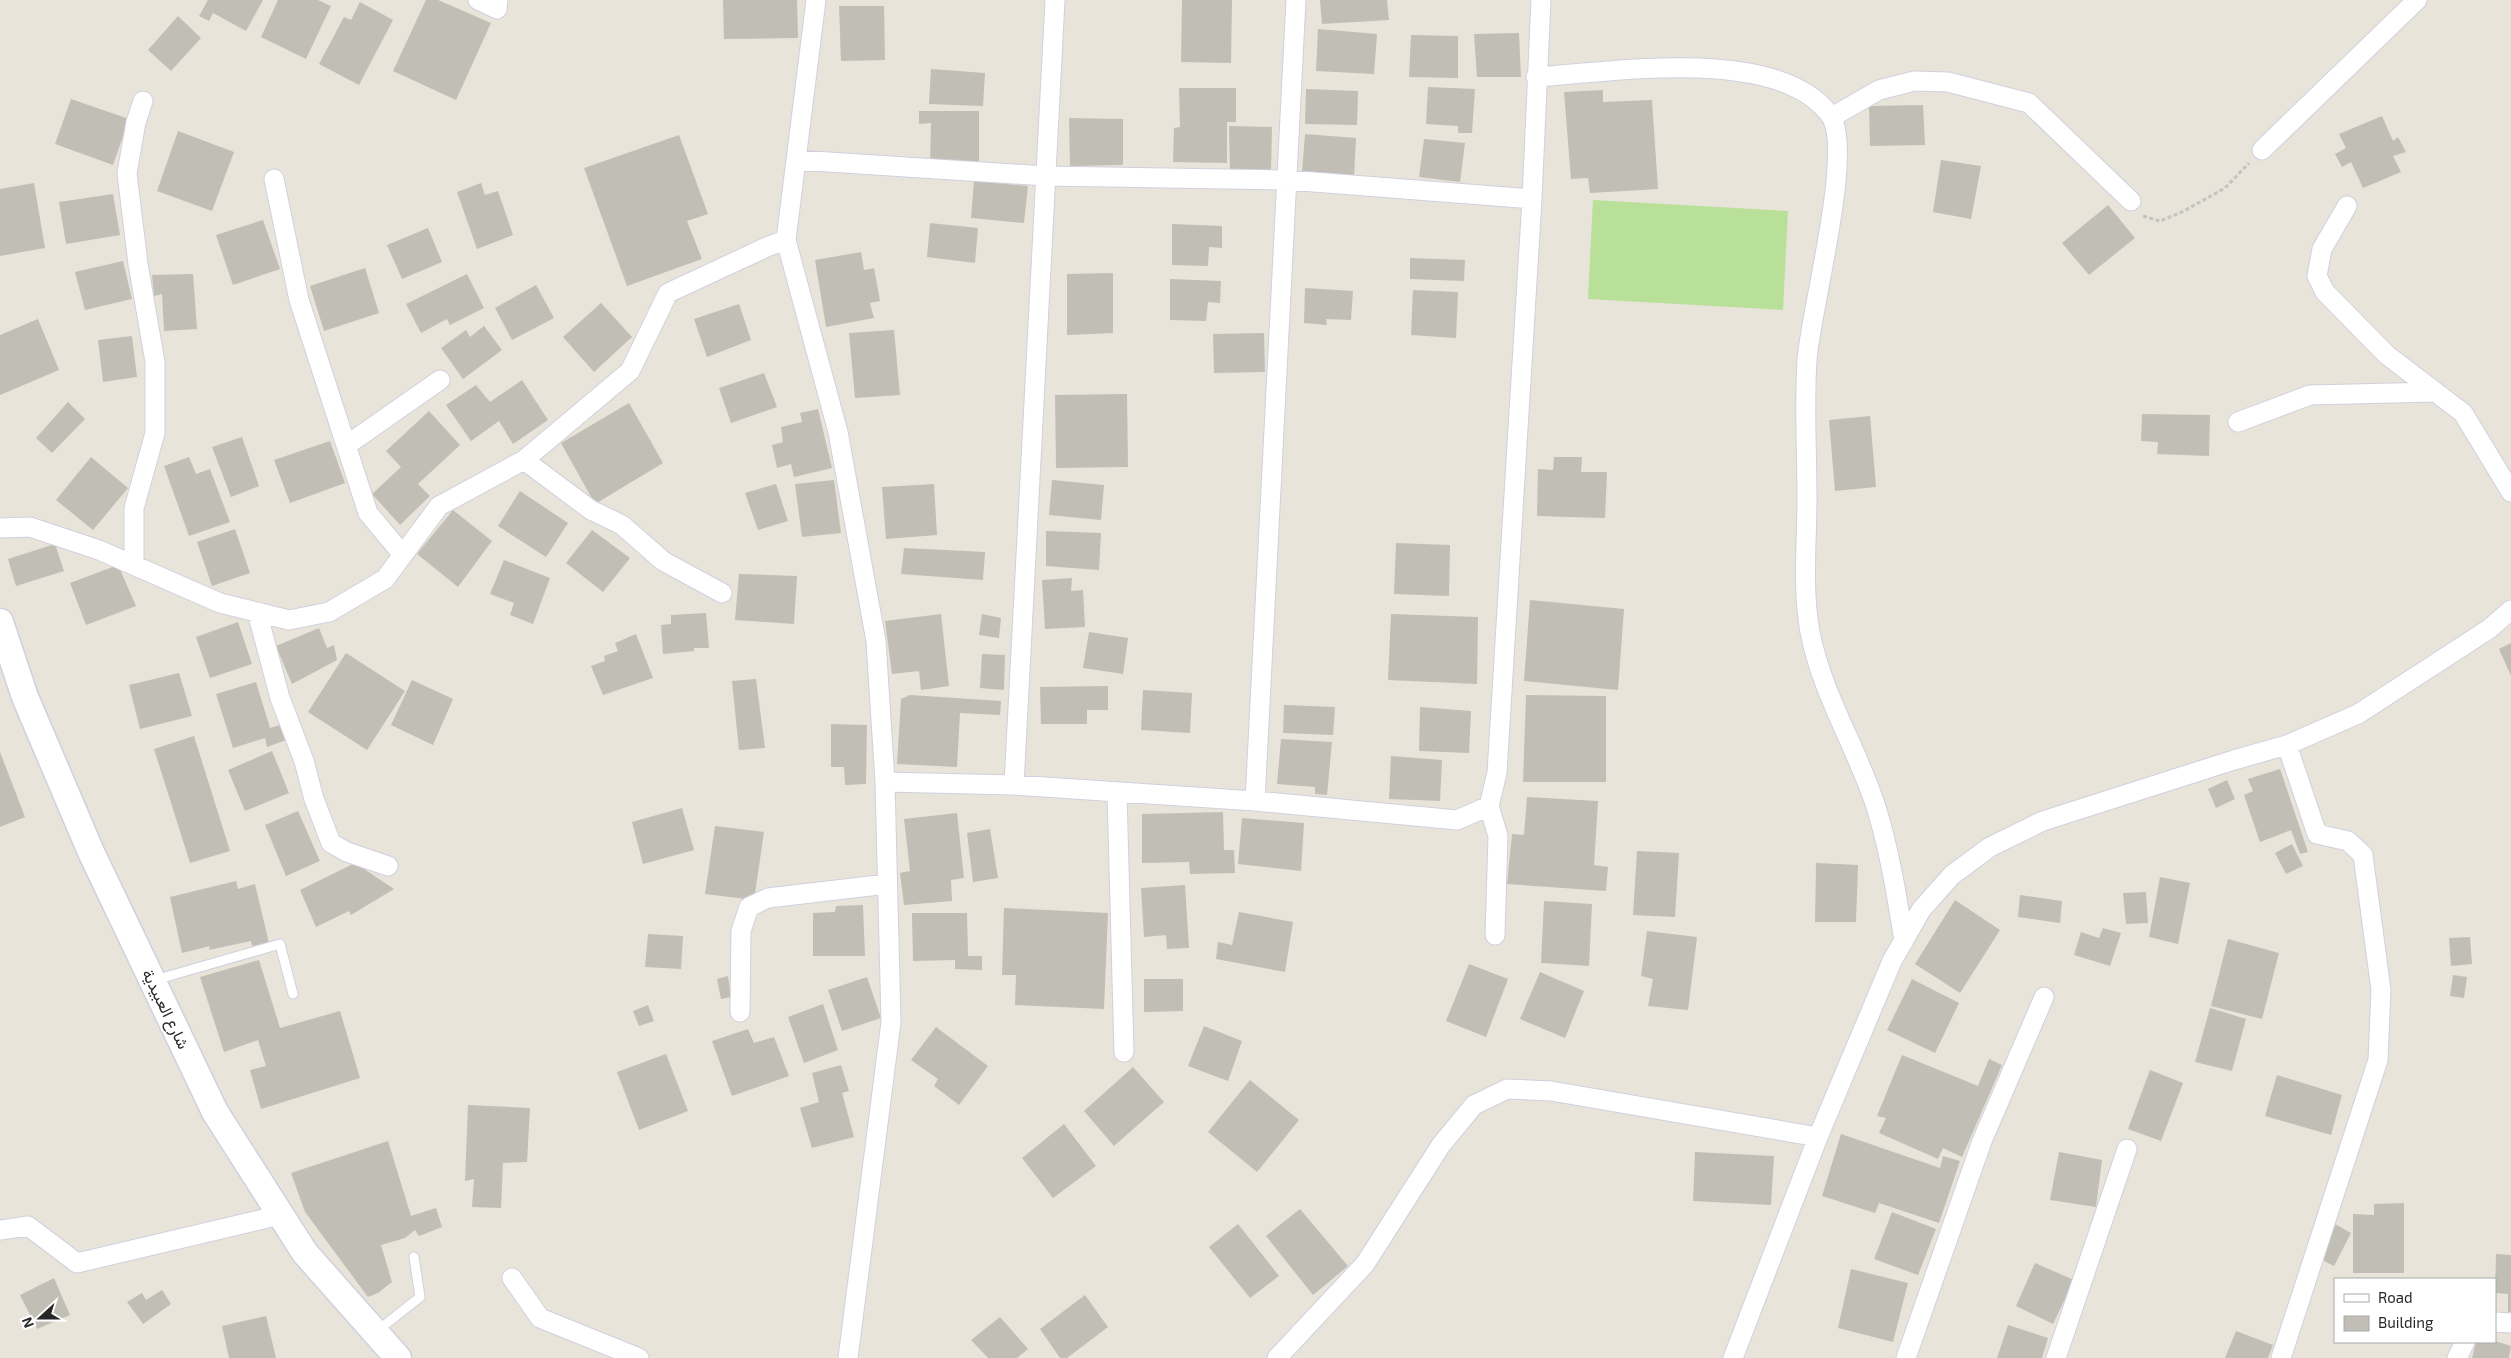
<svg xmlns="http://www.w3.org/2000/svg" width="2511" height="1358" viewBox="0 0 2511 1358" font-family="'Exo 2',Vazirmatn,sans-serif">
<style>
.pitch{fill:#b8e098}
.building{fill:#c1beb6}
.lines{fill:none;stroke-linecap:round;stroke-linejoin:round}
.lane-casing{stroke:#d0d0df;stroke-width:11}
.street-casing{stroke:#d0d0df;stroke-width:21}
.secondary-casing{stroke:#d0d0df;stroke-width:29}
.path{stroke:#c3c3c3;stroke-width:3;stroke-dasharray:4 2.5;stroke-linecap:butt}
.lane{stroke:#fff;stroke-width:9}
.street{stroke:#fff;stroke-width:19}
.secondary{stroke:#fff;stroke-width:26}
.labels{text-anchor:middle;stroke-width:4;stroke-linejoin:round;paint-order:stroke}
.street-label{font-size:16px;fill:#272727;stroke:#fff}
</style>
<rect width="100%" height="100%" fill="#e8e4da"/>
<path class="pitch" d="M1593,200L1788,211L1783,310L1588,299Z"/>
<path class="building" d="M208,0H263L246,31L213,13L209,21L199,16Z
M278,0H318L331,6L306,59L261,37Z
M426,0H438L491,23L456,100L393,71Z
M723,0H797L798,38L724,39Z
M1182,0H1232L1231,63L1181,62Z
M1320,0H1387L1389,20L1322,24Z
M360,2L393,20L359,85L319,64L344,17L351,20Z
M839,6H884L885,60L841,61Z
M178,16L201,38L171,71L148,50Z
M1318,29L1377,34L1374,74L1316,71Z
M1519,33L1521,77H1477L1474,34Z
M1411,35L1458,36V78L1409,77Z
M931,69L985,73L983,106L929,104Z
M1428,87L1475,89L1472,133H1458V126L1426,124Z
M1179,88H1236V122H1227V163L1173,162L1174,128L1180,127Z
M1306,89L1358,91L1357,125L1305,124Z
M1603,90V102L1652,100L1658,189L1590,193L1588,178L1571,179L1564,92Z
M71,99L129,119L113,165L55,144Z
M1923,105L1925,145L1870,146L1869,106Z
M919,111H979V167L930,166L931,123L919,124Z
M2382,116L2393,141L2398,137L2406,152L2393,156L2401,172L2363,188L2351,162L2342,167L2335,154L2346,148L2339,134Z
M1069,118L1123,119V165L1070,166Z
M1229,126L1272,127L1271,171H1230Z
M178,131L234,152L212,211L157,191Z
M1305,134L1356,138L1354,177L1302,173Z
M679,135L708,214L687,221L702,259L627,286L584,168Z
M1424,139L1465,143L1460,182L1419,177Z
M1941,160L1981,166L1971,219L1933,212Z
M974,181L1028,186L1024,223L971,218Z
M34,183L45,248L0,256V189Z
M481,183L485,195L498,191L513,235L477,249L457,192Z
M113,194L120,235L66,244L59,202Z
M2108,205L2135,238L2089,275L2062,243Z
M263,220L280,269L233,285L216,235Z
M930,223L978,228L975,263L927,257Z
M1172,224L1222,226V248L1209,247L1208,266L1172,265Z
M428,228L442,262L402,279L387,245Z
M861,252L864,270L874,268L880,301L870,303L874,318L826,327L815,260Z
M1410,258L1465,260L1464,281L1410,279Z
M123,261L132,299L85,310L75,272Z
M365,268L379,313L324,331L310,286Z
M1113,273V333L1067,335V274Z
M193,274L197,329L164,331L162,294L154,296L152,275Z
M467,274L484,308L450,325L447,319L421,333L406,304Z
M1170,279L1221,281L1220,303L1208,302L1206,321L1170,320Z
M536,285L554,318L512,340L495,308Z
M1305,288L1353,291L1351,320L1326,319L1327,325L1304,323Z
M1413,290L1458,292L1456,338L1411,335Z
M601,303L632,337L594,372L563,337Z
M739,304L751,340L707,357L694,319Z
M38,319L59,370L0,395V335Z
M484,326L502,350L463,379L441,348L466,330L470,337Z
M894,330L900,395L855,398L849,333Z
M1264,333L1265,372L1214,373L1213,334Z
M132,336L137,377L103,382L98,340Z
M764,373L777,407L731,423L719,388Z
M522,380L548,420L513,444L499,421L471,441L446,405L476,385L490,402Z
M1127,394L1128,467L1056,468L1055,395Z
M68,402L85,419L52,453L36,438Z
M629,403L663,463L595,504L561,443Z
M818,409L832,468L794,477L791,464L777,468L772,445L783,442L781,427L802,422L800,413Z
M429,411L460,445L418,484L430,496L400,525L372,494L401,467L386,451Z
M2142,414L2210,415L2209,456L2157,454L2158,442L2141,441Z
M1870,416L1876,487L1835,491L1829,420Z
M242,437L259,486L231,497L212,447Z
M330,441L345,483L290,503L274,460Z
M91,457L128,488L93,530L56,500Z
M189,457L196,474L210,469L230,522L189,536L164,466Z
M1554,457H1582L1581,472H1607L1605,518L1537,516L1538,469L1553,470Z
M834,480L841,533L802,537L795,484Z
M1052,480L1104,485L1101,520L1049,515Z
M776,484L788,521L758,530L745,493Z
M934,484L937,535L886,539L882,487Z
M520,491L568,523L546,557L498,526Z
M453,510L492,541L458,587L417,554Z
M235,529L250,573L212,586L197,542Z
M592,530L630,558L603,592L566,563Z
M1046,531L1101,533L1099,570L1046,566Z
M1396,543L1450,545L1449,596L1394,594Z
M55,544L64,571L16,586L8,559Z
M904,548L985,552L983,580L901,574Z
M504,560L550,578L533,624L510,615L514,603L490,594Z
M118,565L136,606L86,625L70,583Z
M739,574L797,576L794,624L735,620Z
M1072,578L1071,591L1083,590L1085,627L1045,629L1042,580Z
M1530,600L1624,609L1618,690L1524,681Z
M706,613L709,648H694V651L663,654L661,625L671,624V615Z
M941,614L949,686L921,690L919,671L892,674L885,621Z
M982,614L1001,618L999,638L979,635Z
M1391,614L1478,617L1477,684L1388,680Z
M238,622L252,664L210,678L196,637Z
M319,628L327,648L334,645L337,660L292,684L276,646Z
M1089,632L1128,638L1123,674L1083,668Z
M636,634L653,678L603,695L591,666L605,661L604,656L618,651L615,643Z
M2511,643V676L2499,649Z
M346,653L405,691L367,750L308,712Z
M982,654L1005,655L1004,690L980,688Z
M179,673L192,716L140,729L129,685Z
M756,679L765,748L739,750L732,681Z
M412,680L453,699L433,745L391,725Z
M256,682L270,728L280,725L286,740L267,747L265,738L233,748L216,694Z
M1108,686V710H1087V724H1041L1040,687Z
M1143,690L1192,693L1190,733L1141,730Z
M910,695L1001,701L1000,715L960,713L957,767L897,764L901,699Z
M1526,695L1606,696V782H1523Z
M1284,705L1335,707L1333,735L1283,733Z
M1420,707L1471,711L1469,753L1419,751Z
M831,724L867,725L866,784L845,785L844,767H831Z
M194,736L230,851L190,863L154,749Z
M1281,739L1332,742L1327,795L1315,794V787L1277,784Z
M272,751L289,793L245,811L228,770Z
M0,752L25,817L0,827Z
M1391,756L1442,760L1440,801L1389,799Z
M2280,769L2308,852L2300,854L2291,830L2260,842L2244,795L2253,791L2248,779Z
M2227,780L2235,799L2216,808L2208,789Z
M1527,797L1598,801L1594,865L1608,867L1606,891L1507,884L1512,834L1524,835Z
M682,808L694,850L643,864L632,822Z
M298,811L320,861L286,876L265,825Z
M1223,812L1224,850H1234L1235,873L1190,874L1189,862L1142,863V814Z
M957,813L964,878L951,880L952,901L904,905L900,873L910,871L904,819Z
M1242,818L1304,823L1301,871L1238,864Z
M715,826L764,832L754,900L705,894Z
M990,829L998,878L973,882L967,833Z
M2292,844L2303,866L2286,874L2275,853Z
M1637,851L1679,853L1675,917L1633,915Z
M355,863L394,889L351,915L349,911L316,927L300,890Z
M1816,863L1858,865L1856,922H1815Z
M2160,877L2190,883L2178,944L2149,937Z
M236,881L238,889L255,884L269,943L252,946L251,941L209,950L210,946L182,953L170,897Z
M1185,885L1189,948L1167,949L1166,935L1144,937L1141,888Z
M2146,892L2148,923L2126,924L2123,893Z
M2020,895L2062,901L2060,923L2018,917Z
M1955,900L2000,930L1960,993L1915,964Z
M1544,901L1592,904L1589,966L1541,963Z
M863,905L865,956H813V913L835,912L836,906Z
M1004,908L1108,913L1104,1009L1015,1005L1016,975H1002Z
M1239,912L1293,922L1285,972L1216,959L1218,942L1232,945Z
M912,913H967L968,956H982V970L955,969V960L913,961Z
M2103,928L2121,933L2110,966L2074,955L2081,932L2099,938Z
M1647,931L1697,937L1688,1010L1648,1006L1653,979L1641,976Z
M648,934L683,936L681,969L645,967Z
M2470,937L2472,964L2451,966L2449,938Z
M2228,939L2279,953L2262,1019L2211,1006Z
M259,960L280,1028L340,1011L360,1078L261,1109L250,1070L266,1066L258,1040L224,1052L200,977Z
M1469,964L1508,979L1486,1037L1446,1021Z
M1540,972L1584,991L1565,1038L1520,1019Z
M2453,975L2467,977L2464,998L2450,996Z
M728,976L731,997L721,999L717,979Z
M867,977L881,1018L842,1031L828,990Z
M1144,979H1183V1011L1144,1012Z
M1912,979L1959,1003L1935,1053L1887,1030Z
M823,1004L838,1050L804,1063L788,1017Z
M648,1005L654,1021L639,1026L633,1011Z
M2210,1008L2246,1019L2232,1071L2195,1062Z
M1204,1026L1242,1041L1228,1081L1188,1066Z
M936,1027L988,1066L959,1105L934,1086L938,1079L911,1060Z
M748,1029L754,1043L774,1037L789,1076L732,1096L712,1041Z
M666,1054L688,1111L639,1130L617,1072Z
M1902,1055L1978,1086L1989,1059L2002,1065L1962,1157L1943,1148L1938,1159L1879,1133L1886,1118L1877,1116Z
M841,1065L849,1091L842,1093L854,1137L812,1148L800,1108L819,1102L812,1073Z
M1133,1067L1164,1102L1114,1146L1084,1111Z
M2150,1070L2183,1083L2161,1141L2128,1129Z
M2277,1075L2342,1095L2331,1135L2265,1116Z
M1250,1080L1299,1120L1257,1172L1208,1132Z
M468,1105L530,1108L527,1162L503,1163L501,1208L472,1207L474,1179L465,1181Z
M1064,1124L1096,1166L1053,1198L1022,1158Z
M1841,1134L1940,1168L1943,1156L1960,1161L1939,1223L1879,1203L1875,1213L1822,1196Z
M388,1141L411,1216L436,1208L442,1227L419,1236L415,1230L405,1238L381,1245L392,1282L378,1293L368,1297L305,1212L291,1173Z
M1695,1152L1774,1156L1771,1205L1693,1201Z
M2059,1152L2102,1160L2096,1207L2050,1200Z
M2404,1203V1273H2353V1214L2374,1215V1204Z
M1300,1209L1348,1266L1313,1295L1266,1236Z
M1892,1212L1936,1229L1918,1275L1874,1259Z
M2333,1223L2351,1233L2334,1266L2316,1257Z
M1238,1224L1279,1276L1250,1298L1209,1247Z
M2496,1254L2511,1255V1312H2508V1294L2495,1293Z
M2035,1263L2074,1280L2053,1324L2016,1306Z
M1851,1269L1908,1283L1893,1342L1838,1328Z
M54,1278L70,1315L37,1329L20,1295Z
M162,1290L171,1304L143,1324L127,1302L142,1293L146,1300Z
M1085,1295L1108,1327L1067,1358H1060L1040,1329Z
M266,1316L276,1358H229L222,1326Z
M1000,1317L1028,1349L1017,1358H988L971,1340Z
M2008,1325L2048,1338L2042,1358H1997Z
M2236,1331L2273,1345L2268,1358H2225Z
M2495,1341L2511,1346L2509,1358H2472L2476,1342Z"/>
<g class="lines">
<g class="lane-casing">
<path id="lane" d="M155,980L280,944L293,994
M377,1331L420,1297L414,1257"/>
</g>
<g class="street-casing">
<path id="street" d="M478,0L497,9L498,0
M816,0L786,240L838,432L876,641L885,782L891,1022L848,1358
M1536,77C1612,72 1779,45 1830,115C1855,148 1810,313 1807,360C1804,406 1807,453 1807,499C1807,542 1802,589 1810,632C1822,695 1858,749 1877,810C1890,853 1897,897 1904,941
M1832,117L1879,90L1914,81L1948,82L2029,103L2131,201
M2262,150L2417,0
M797,160L1046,176L1288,180L1532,199
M274,179L299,300L368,513L403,555
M2347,206L2322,249L2317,276L2325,292L2387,355L2463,413L2511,492
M2238,422L2310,395L2434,392
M347,445L440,380
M524,460L591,510L622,525L663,561L722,593
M0,528L30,527L99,550L220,603L289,620L329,612L385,579L439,506L524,460L630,371L668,293L769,246L786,240
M134,565V508L155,433V362L138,264L127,173L136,122L143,101
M257,612L280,698L304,761L314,799L331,843L347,852L388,866
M885,782L1014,785L1255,801L1457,820L1489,806L1497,773L1532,199L1541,0
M1014,785L1055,0
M1117,793L1124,1052
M1255,801L1296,0
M1489,806L1498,836L1495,935
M740,1012L741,931L749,907L768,898L887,884
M0,1230L28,1226L77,1263L280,1215
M512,1278L540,1318L639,1358
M2495,1322L2511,1323
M1277,1358L1365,1264L1441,1145L1474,1105L1507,1089L1551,1091L1818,1137
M1733,1358L1818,1137L1892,961L1921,910L1952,875L1990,847L2043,821L2234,760L2287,745L2358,714L2489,629L2511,610
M1906,1358L1982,1141L2044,997
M2056,1358L2127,1149
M2281,1358L2378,1060L2381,990L2363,855L2348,841L2317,834L2287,745
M2457,1358L2465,1342"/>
</g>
<g class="secondary-casing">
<path id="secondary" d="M0,622L25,697L91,852L215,1112L305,1253L398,1358"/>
</g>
<path class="path" d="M2143,216L2160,221L2184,211L2225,188L2249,163"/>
<use href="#lane" class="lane"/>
<use href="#street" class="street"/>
<use href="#secondary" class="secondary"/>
</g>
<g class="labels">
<g class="street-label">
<text transform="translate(166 1009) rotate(64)" y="6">شارع العبيدية</text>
</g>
</g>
<rect x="2334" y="1278" width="162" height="65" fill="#ffffff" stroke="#a9a9a9"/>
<rect x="2344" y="1294" width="25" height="8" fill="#ffffff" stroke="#a9a9a9"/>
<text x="2378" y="1303" font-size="15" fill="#272727">Road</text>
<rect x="2344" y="1316" width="25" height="15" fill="#c1beb6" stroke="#a9a9a9"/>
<text x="2378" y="1328" font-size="15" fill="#272727">Building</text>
<g transform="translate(40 1318) rotate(249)" stroke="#ffffff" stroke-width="4" paint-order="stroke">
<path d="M0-4L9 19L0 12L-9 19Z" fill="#272727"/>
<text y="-8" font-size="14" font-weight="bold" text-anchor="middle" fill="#272727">N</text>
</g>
</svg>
